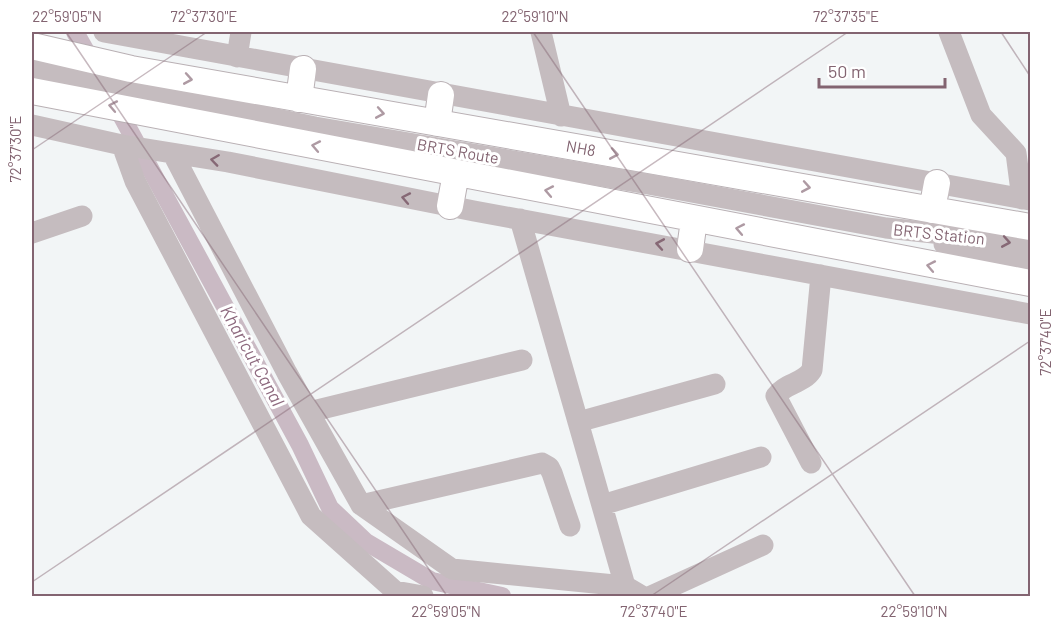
<svg xmlns="http://www.w3.org/2000/svg" width="1062" height="628" viewBox="0 0 1062 628" font-family="Barlow,sans-serif">
<style>
.lines{fill:none;stroke-linecap:round;stroke-linejoin:round}
.canal{stroke:#cabac4;stroke-width:18}
.major-casing{stroke:#b9b0b4;stroke-width:28}
.minor{stroke:#c5bcbf;stroke-width:21}
.major{stroke:#fff;stroke-width:26}
.oneway{stroke:#ae9aa3}
.oneway2{stroke:#866875}
.ticks{fill:none;stroke:#836471;stroke-width:1.5;stroke-opacity:0.45}
.labels{text-anchor:middle;stroke-width:6;stroke-linejoin:round;paint-order:stroke}
.street-label{font-size:16px;fill:#836471;stroke:#fff}
.water-label{font-size:18px;font-style:italic;fill:#8e6a7f;stroke:#fff}
.neatline{fill:none;stroke:#836471;stroke-width:2}
.ticks-label{font-size:15px;text-anchor:middle;fill:#836471}
</style>
<rect width="100%" height="100%" fill="#f2f5f6"/>
<g class="lines">
<path class="canal" d="M75,32L93,64
M114,102L300,445L330,508L366,542L432,581L502,596"/>
<g class="major-casing">
<path id="major" d="M32,46L131,69L1030,227
M32,91L1030,283
M299,99L303,69
M437,123L441,95
M450,206L456,173
M932,210L937,183
M690,249L694,220"/>
</g>
<path class="minor" d="M104,32L1030,200
M541,32L561,116
M949,32L981,115L1016,153L1022,199
M237,57L241,32
M32,68L315,127L648,184L886,228L990,239L1030,246
M32,125L122,145L228,162L474,211L1030,314
M122,145L135,181L311,516L395,591L423,596
M173,154L287,373L361,505L452,569L625,586
M520,219L625,586L642,596
M32,233L82,216
M944,244L1030,264
M309,412L522,360
M578,422L715,384
M811,463L776,396C785,383 803,384 812,370L821,275
M361,505L542,463L549,467L552,473L570,526
M602,505L761,457
M651,596L763,545"/>
<use href="#major" class="major"/>
</g>
<defs><path id="oneway-chevron" d="M-2-3.5L2.5 0L-2 3.5" fill="none" stroke-width="1.6" stroke-linecap="round" stroke-linejoin="round" transform="scale(1.5)"/></defs>
<g class="oneway">
<use href="#oneway-chevron" transform="translate(188 79) rotate(10)"/>
<use href="#oneway-chevron" transform="translate(113 106) rotate(-169)"/>
<use href="#oneway-chevron" transform="translate(380 113) rotate(10)"/>
<use href="#oneway-chevron" transform="translate(316 146) rotate(-169)"/>
<use href="#oneway-chevron" transform="translate(614 154) rotate(10)"/>
<use href="#oneway-chevron" transform="translate(806 187) rotate(10)"/>
<use href="#oneway-chevron" transform="translate(549 191) rotate(-169)"/>
<use href="#oneway-chevron" transform="translate(740 229) rotate(-169)"/>
<use href="#oneway-chevron" transform="translate(931 266) rotate(-169)"/>
</g>
<g class="oneway2">
<use href="#oneway-chevron" transform="translate(215 160) rotate(-172)"/>
<use href="#oneway-chevron" transform="translate(406 198) rotate(-169)"/>
<use href="#oneway-chevron" transform="translate(1006 242) rotate(10)"/>
<use href="#oneway-chevron" transform="translate(660 244) rotate(-170)"/>
</g>
<path class="ticks" d="M66,32L447,596M533,32L915,596M1001,32L1030,76M32,150L207,32M32,582L848,32M651,596L1030,341"/>
<g class="labels">
<g class="street-label">
<text transform="translate(581 148) rotate(10)" y="6">NH8</text>
<text transform="translate(458 151) rotate(10)" y="6">BRTS Route</text>
<text transform="translate(939 234) rotate(6)" y="6">BRTS Station</text>
</g>
<g class="water-label">
<text transform="translate(252 356) rotate(61)" y="6">Kharicut Canal</text>
</g>
</g>
<rect width="1062" height="628" fill="none" stroke="#ffffff" stroke-width="66"/>
<path d="M819 78v9h126v-9" fill="none" stroke="#836471" stroke-width="3"/>
<text x="828" y="78" font-size="18" fill="#836471" stroke="#ffffff" stroke-width="4.5" paint-order="stroke">50 m</text>
<rect x="33" y="33" width="996" height="562" class="neatline"/>
<g class="ticks-label">
<text x="67" y="22">22°59'05"N</text>
<text x="204" y="22">72°37'30"E</text>
<text x="535" y="22">22°59'10"N</text>
<text x="846" y="22">72°37'35"E</text>
<text transform="translate(16 149) rotate(-90)" y="5">72°37'30"E</text>
<text transform="translate(1046 342) rotate(-90)" y="5">72°37'40"E</text>
<text x="446" y="617">22°59'05"N</text>
<text x="654" y="617">72°37'40"E</text>
<text x="914" y="617">22°59'10"N</text>
</g>
</svg>
